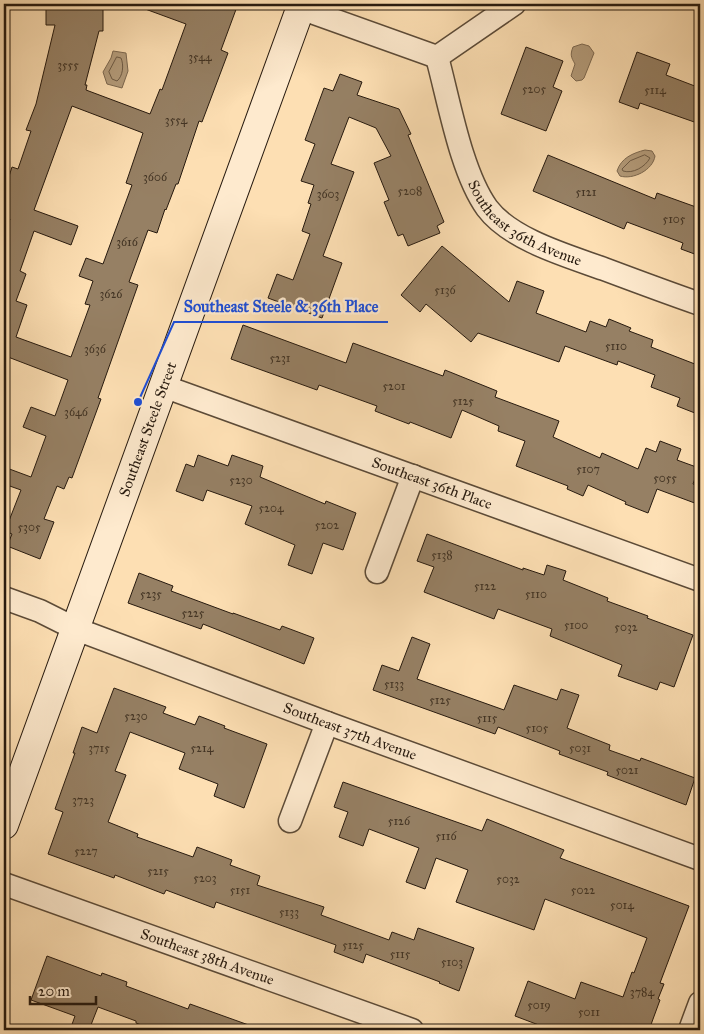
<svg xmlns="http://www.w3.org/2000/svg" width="704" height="1034" viewBox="0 0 704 1034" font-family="'IM FELL Great Primer',serif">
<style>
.water{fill:#b49c7b;stroke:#7c6850}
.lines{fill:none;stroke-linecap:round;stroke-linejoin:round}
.shore{stroke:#6e5b45;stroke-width:1}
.building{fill:#968064;stroke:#271a0f;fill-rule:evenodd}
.street-casing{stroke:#5c4b38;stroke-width:25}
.secondary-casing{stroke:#271a0f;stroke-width:30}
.street{stroke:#feeace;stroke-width:22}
.secondary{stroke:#feeace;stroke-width:28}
.labels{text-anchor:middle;stroke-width:4.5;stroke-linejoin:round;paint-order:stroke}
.number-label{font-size:12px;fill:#433424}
.street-label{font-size:15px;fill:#271a0f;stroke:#feeace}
.leader{fill:none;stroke:#1d4ed8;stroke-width:2}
.callout-dot{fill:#1d4ed8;stroke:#feeace;stroke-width:2}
.callout-label{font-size:16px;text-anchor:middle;font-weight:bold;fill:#1d4ed8;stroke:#feeace;stroke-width:4.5;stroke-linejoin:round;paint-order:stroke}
</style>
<rect width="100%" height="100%" fill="#fddfb3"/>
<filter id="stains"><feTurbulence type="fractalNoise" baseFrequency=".004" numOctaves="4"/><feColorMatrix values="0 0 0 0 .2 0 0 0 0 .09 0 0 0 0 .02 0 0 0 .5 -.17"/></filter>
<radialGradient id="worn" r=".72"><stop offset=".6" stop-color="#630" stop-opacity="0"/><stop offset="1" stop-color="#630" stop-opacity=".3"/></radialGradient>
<path class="water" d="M582,44L589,46L594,53L584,78L582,80L576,81L571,76L575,64C571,57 570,55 573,47Z
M113,51L126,53L128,71L122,88L107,84L103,72L111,58Z
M645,150L652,151L655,156C653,170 633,180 620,176L617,171C621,158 633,153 645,150Z"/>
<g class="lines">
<path class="shore" d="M117,57L121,58C124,65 123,76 117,81L112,79L109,72Z
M645,155L650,158C645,167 633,174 623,171L622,169L630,161Z"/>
</g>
<path class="building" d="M46,4H103V31H99L85,85H87L86,90L150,114L160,89L162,90L186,24L137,6V4H238L221,50L228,53L202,122L199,121L178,184H176L166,210L165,209L157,233L148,230L129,282L138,285L98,398L101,399L72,478L69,477L64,489L57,486L44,519L54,522L40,559L7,546L12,534L5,531L21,490L4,484V467L31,477L46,436L23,427L31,407L55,416L68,380L8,357L6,364L4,363V236L10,219L4,217V192L12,167L18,169L31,131L26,130L36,104L55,25H46ZM72,106L143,133L126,183L132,185L103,264L86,258L79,276L93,281L85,304L90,305L71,357L16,337L27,305L16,301L26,274L20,271L34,231L71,245L78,226L34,210Z
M526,47L563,61L553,87L562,91L546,131L501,114Z
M637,52L670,64L666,75L700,88V124L640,103L638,109L619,102Z
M340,74L362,82L357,95L399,109L411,134L408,135L444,222L437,226L440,233L408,246L403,234L398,236L384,202L389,200L374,163L391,156L376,128L349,117L331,164L354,172L323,256L342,263L322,318L268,298L277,274L293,280L310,234L302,231L311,204L308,203L314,185L301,181L315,144L305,140L324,88L333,91Z
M548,155L655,199L657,193L696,207L698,201H700V256L681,249L683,243L627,222L624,229L533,191Z
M442,246L509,302L517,281L544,291L536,313L586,332L590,321L606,327L609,319L631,328L629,331L653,340L651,347L700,366V415L677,406L680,398L651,387L655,375L618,361L617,365L565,346L559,362L478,333L471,342L426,304L420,312L401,295Z
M243,325L346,363L353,343L443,376L445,370L497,391L495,397L559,421L553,437L600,458L602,453L638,469L646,448L656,452L660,441L681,449L677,460L699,468L693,484L700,487V505L657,489L648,513L625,504L626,502L588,485L583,496L567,489L568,486L516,466L525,441L498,431L499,426L462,410L451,438L410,422L409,424L375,411L377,406L319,385L317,390L231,359Z
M198,455L228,466L232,455L263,466L260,477L325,504L326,501L356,513L343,550L323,543L312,574L288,565L295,545L245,524L252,506L207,490L203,501L176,491L186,464L194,467Z
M427,534L523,570V568L544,575L547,565L566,571L563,580L608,598L607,601L648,616L647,618L693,635L674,687L660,682L657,690L618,676L622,665L550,636L552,629L498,609L494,619L424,592L434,567L417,561Z
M139,573L173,586L171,591L233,614V613L280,630L282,626L314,638L304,664L203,624L201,629L128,603Z
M412,637L430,644L417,679L504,710L514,685L557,700L561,689L579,695L567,728L610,745L609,750L640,761L641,758L695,778L686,805L607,775L608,772L559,754L560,751L498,727L495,734L373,690L382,665L399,671Z
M114,688L166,707L163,713L195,725L199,716L225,726L224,728L267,744L244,808L214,796L218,784L179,769L185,753L130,732L115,771L126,775L108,822L138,834L137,837L193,857L197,847L232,860L230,865L260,876L257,885L324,907L321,915L389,940L392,932L414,940L418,928L474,948L459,991L439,983L440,982L366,954L363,963L334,952L336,945L216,902L214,908L166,890L164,894L115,875L114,878L48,854L63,812L55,809L75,753H73L82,727L97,733Z
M343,782L482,831L487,819L564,850L560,858L689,906L660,983L664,984L658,999L660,1000L649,1030H552L515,1016L528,981L575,999L581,982L623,997L632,972L634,973L647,938L545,899L534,930L456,902L468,870L436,858L425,889L406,882L419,848L369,829L363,846L339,837L348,812L334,807Z
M47,956L101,976L102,973L127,982L126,986L188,1009L190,1004L257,1028V1030H155L136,1023V1021L98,1007L89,1030H70L75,1016L31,1000Z"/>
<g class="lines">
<g class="street-casing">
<g id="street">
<path d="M300,8L437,57L514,4"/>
<path id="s1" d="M437,57C449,101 461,172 487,208C511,240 568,256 604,269C636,281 668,293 700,304"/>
<path id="s2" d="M163,386L700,580"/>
<path d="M377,572L413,476"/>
<path id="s3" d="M4,598L40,611L76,629L327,723L700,859"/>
<path d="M290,821L327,723"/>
<path id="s4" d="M4,884L412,1030"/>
<path d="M690,1030L700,1003"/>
</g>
</g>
<g class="secondary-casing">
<g id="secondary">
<path id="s5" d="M4,825L302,4"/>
</g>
</g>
<use href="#street" class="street"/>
<use href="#secondary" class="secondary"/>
</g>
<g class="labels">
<g class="number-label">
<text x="200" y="61">3544</text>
<text x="68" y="69">3555</text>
<text x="534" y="93">5205</text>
<text x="655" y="94">5114</text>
<text x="176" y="124">3554</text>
<text x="155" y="181">3606</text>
<text x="410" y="195">5208</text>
<text x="586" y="196">5121</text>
<text x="328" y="198">3603</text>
<text x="674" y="223">5105</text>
<text x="127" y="246">3616</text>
<text x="445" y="294">5136</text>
<text x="111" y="298">3626</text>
<text x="616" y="350">5110</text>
<text x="95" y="353">3636</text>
<text x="280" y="362">5231</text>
<text x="394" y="390">5201</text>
<text x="463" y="405">5125</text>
<text x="76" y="416">3646</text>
<text x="588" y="473">5107</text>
<text x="665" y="482">5055</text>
<text x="241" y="484">5230</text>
<text x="271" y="512">5204</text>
<text x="327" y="529">5202</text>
<text x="29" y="531">5305</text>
<text x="442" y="559">5138</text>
<text x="485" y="590">5122</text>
<text x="151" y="598">5235</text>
<text x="536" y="598">5110</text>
<text x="193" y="617">5225</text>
<text x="576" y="629">5100</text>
<text x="626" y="631">5032</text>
<text x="394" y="688">5133</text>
<text x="440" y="704">5125</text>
<text x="136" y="720">5230</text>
<text x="487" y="722">5115</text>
<text x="537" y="732">5105</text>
<text x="99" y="752">3715</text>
<text x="202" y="752">5214</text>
<text x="580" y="752">5031</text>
<text x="627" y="774">5021</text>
<text x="83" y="804">3723</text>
<text x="399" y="825">5126</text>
<text x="446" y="840">5116</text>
<text x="86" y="855">5227</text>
<text x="158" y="875">5215</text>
<text x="205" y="882">5203</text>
<text x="508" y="883">5032</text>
<text x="240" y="894">5151</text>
<text x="583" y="894">5022</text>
<text x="622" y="909">5014</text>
<text x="289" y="916">5133</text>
<text x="353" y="949">5125</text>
<text x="400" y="958">5115</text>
<text x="452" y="966">5103</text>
<text x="642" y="996">3784</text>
<text x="539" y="1009">5019</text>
<text x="589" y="1016">5011</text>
</g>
<g class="street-label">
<text dy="5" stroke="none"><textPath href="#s1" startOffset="199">Southeast 36th Avenue</textPath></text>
<text dy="5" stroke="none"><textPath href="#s5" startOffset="421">Southeast Steele Street</textPath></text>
<text dy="5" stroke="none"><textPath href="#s2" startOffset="286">Southeast 36th Place</textPath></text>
<text dy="5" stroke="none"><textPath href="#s3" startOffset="371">Southeast 37th Avenue</textPath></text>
<text dy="5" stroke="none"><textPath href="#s4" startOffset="216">Southeast 38th Avenue</textPath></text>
</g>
</g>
<path class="leader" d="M138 402L174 322H388"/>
<circle class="callout-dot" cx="138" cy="402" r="5"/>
<g class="callout-label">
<text x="281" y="312">Southeast Steele &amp; 36th Place</text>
</g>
<rect width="704" height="1034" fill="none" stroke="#fddfb3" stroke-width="20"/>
<rect x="5" y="5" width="694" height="1024" fill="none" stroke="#271a0f" stroke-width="2.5"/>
<rect x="10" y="10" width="684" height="1014" fill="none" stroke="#271a0f"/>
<path d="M30 996v8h66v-8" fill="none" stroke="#271a0f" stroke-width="2.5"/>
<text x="38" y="996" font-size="15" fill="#271a0f" stroke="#feeace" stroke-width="4" paint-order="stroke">20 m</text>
<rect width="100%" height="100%" filter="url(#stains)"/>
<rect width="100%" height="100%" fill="url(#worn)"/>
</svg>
